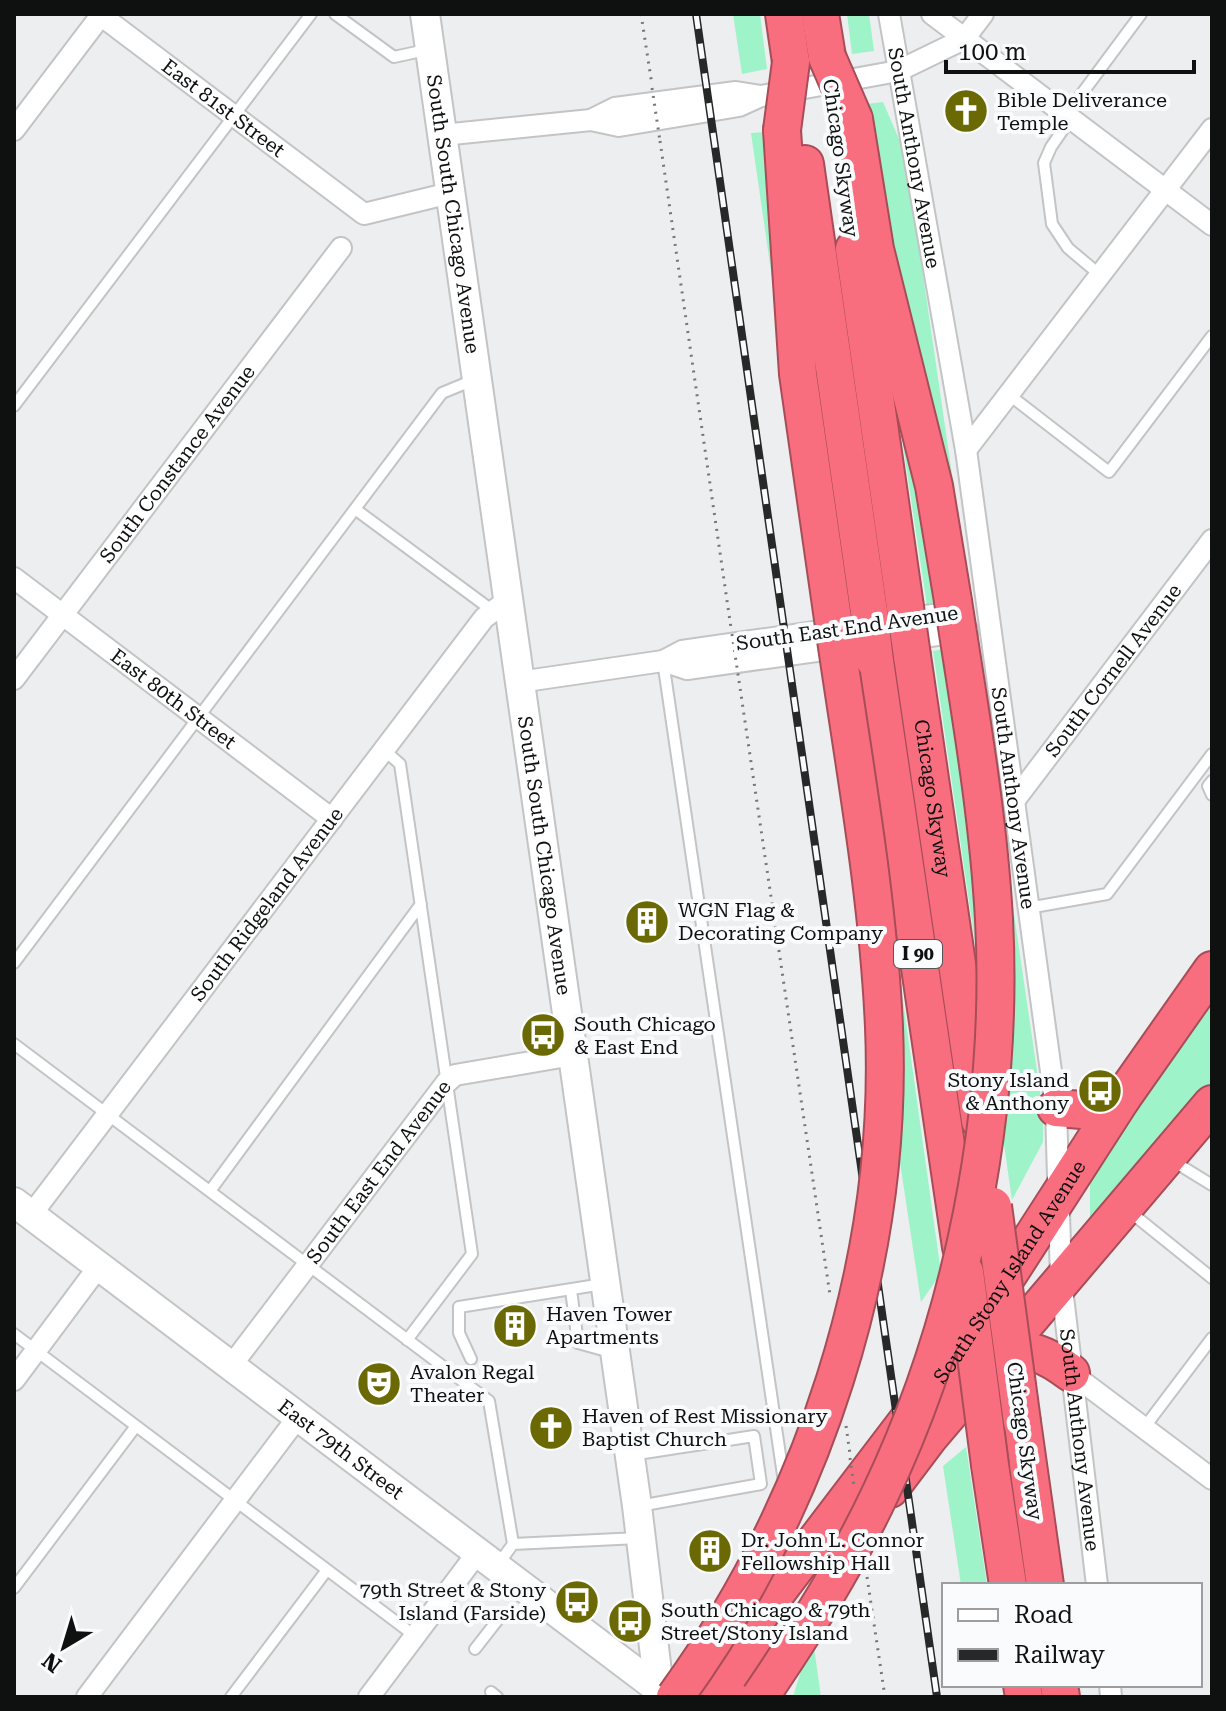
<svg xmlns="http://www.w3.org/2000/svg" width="1226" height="1711" viewBox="0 0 1226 1711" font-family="'Roboto Serif',serif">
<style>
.grass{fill:#9ef3c9}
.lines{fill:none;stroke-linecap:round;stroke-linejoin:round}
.lane-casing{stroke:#c2c4c5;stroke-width:14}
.street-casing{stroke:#c2c4c5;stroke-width:24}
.secondary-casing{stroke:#c2c4c5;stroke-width:32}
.highway-casing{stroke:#a74d58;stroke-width:40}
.path{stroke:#767778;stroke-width:3;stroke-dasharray:2 6;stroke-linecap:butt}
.lane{stroke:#fff;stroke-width:10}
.street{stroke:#fff;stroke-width:20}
.secondary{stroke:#fff;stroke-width:28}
.highway{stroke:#f96e7f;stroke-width:36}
.rail-casing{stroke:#272929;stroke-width:8}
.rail{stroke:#f9fbfd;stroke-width:5;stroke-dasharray:15;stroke-linecap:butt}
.highway-bridge-casing{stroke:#a74d58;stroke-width:40;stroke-linecap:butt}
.path-bridge{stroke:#767778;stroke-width:3;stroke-dasharray:2 6;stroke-linecap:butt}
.highway-bridge{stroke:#f96e7f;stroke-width:36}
.labels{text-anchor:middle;stroke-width:8;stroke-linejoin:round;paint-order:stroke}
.shield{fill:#f9fbfd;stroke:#555657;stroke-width:2}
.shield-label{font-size:18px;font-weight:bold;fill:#0f1010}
.poi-label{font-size:20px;fill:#0f1010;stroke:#f9fbfd;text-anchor:start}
.street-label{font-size:20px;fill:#0f1010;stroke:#f9fbfd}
</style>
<rect width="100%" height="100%" fill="#eceeef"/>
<path class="grass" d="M733,14H760L767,69L742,74Z
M847,14H869L874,51L852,54Z
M883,102L899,139L908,172L969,591L859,105Z
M776,131L780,333L751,133Z
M904,411L942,604L927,606L898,412Z
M949,648H975L1043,1112V1142L1012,1200L933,651Z
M856,664L941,1273L921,1302L894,1122Z
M1212,1002V1086L1090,1228V1173Z
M966,1447L987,1585H961L943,1466Z
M812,1633L821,1697H793Z"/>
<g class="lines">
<g class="lane-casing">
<path id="lane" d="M335,14L394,57L426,50
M1066,115L1141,14
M1071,118L1051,147L1044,163L1052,224L1068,248L1100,275
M1008,394L1109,472L1212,336
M14,406L311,14
M355,509L493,611
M663,661L784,1482
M384,750L400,764L472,1254L407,1340
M1212,781L1208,786L1212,795
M1028,908L1107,894L1212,754
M14,963L442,393L476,379
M14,1044L489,1401L513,1544L497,1566
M1173,1161L1212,1185
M210,1191L421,904
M1129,1211L1212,1278
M571,1290L578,1343L614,1353
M14,1334L415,1636
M471,1359L459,1333V1307L603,1284
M1144,1428L1212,1338
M631,1455L754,1436L761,1484L639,1506
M513,1544L639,1538
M14,1588L136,1426
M475,1649L500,1617
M491,1692L497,1697
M231,1697L327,1570"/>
</g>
<g class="street-casing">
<g id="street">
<path id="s1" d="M99,14L364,214L450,193"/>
<path id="s2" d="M889,14L966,450L1056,1108L1061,1280L1097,1585"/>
<path d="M932,14L1212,225"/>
<path d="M591,120L615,108L736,92L761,96"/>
<path d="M14,130L102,14"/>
<path d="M442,135L591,120L619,126L739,106L761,96L898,71L964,39L983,14"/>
<path d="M966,450L1212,129"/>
<path id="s3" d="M14,578L332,819"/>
<path d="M898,620L961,611"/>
<path d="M900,640L968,631"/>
<path d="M663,661L687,669L845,647"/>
<path id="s4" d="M14,679L341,248"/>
<path d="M519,682L663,661L682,651L842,628"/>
<path id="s5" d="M1014,801L1212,540"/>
<path id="s6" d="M31,1215L484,618L508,600"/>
<path id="s7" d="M231,1366L446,1083L455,1075L573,1055"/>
<path d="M1071,1373L1212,1479"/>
<path d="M14,1380L99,1266"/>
<path d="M1110,1685L1111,1697"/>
<path d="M87,1697L298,1417"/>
<path d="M369,1697L478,1552"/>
</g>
</g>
<g class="secondary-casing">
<g id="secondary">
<path id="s8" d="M425,14L637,1506L660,1697"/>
<path id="s9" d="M14,1202L665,1694"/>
</g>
</g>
<g class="highway-casing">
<g id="highway">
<path d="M784,14L791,62"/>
<path d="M820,14L827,57"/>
<path d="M854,119L875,249L934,486L953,601"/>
<path d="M782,130L798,374L833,619"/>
<path d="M805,164L869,612"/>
<path d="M854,249L905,607"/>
<path id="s10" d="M912,656L980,1121"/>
<path d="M875,661L961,1247"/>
<path d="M1056,1108L1095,1111L1122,1098"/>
<path d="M999,1353C1029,1346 1047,1355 1071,1373"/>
<path d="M1022,1422L1045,1585"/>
<path d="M990,1465L1008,1585"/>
<path d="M890,1489L930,1436L1212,1104"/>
<path d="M1022,1685L1024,1697"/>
<path d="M1059,1685L1061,1697"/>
<path id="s11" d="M697,1697L952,1362L1122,1098L1212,970"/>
<path d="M738,1697L774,1646"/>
</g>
</g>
<path class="path" d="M641,14L652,85
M660,141L731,628
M739,681L830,1295
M846,1426L850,1454
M867,1577L885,1697"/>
<use href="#lane" class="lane"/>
<use href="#street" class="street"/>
<use href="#secondary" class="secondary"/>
<use href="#highway" class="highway"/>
<g class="rail-casing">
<path id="rail" d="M696,14L937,1697"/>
</g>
<use href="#rail" class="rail"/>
<g class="highway-bridge-casing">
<path id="highway-bridge" d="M827,57L854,119
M782,130L791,62
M905,607L912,656
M869,612L875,661
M993,1206L1022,1422
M965,1272L990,1465
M675,1697C813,1507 894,1264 884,1027C878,891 852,754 833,619
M760,1697C804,1632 846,1566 880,1494C963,1320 1004,1112 994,919C988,812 969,706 953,601"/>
</g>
<path class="path-bridge" d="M652,88L660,141
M732,634L739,681
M850,1458L854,1486"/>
<use href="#highway-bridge" class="highway-bridge"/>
</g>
<defs>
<g id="church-disc" transform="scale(2.3)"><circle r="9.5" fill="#6a6904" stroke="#f9fbfd"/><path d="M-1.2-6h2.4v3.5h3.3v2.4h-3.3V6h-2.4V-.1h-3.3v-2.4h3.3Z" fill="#fff"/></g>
<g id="building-disc" transform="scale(2.3)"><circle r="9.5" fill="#6a6904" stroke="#f9fbfd"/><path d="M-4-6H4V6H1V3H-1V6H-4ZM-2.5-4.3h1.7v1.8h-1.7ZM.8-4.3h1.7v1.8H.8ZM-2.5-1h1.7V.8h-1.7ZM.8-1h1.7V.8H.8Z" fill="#fff"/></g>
<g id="bus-disc" transform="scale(2.3)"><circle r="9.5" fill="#6a6904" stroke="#f9fbfd"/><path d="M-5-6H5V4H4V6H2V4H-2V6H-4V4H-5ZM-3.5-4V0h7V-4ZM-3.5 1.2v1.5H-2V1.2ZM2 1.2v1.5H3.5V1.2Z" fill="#fff"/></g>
<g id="theatre-disc" transform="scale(2.3)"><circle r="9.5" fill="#6a6904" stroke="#f9fbfd"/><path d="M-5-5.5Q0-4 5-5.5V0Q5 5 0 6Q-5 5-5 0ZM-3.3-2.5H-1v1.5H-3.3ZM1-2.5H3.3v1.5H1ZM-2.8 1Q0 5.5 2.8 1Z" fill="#fff"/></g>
</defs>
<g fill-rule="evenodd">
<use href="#church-disc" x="966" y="111"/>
<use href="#building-disc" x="647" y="922"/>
<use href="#bus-disc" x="543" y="1035"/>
<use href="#bus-disc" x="1100" y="1091"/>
<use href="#building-disc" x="515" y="1326"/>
<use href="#theatre-disc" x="379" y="1384"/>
<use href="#church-disc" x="551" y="1428"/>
<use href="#building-disc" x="710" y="1551"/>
<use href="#bus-disc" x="577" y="1602"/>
<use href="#bus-disc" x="630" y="1621"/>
</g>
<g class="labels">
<rect class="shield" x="894" y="940" width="48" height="28" rx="6"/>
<g class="shield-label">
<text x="918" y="960">I 90</text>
</g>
<g class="poi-label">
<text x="997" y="107">Bible Deliverance<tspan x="997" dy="23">Temple</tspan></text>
<text x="678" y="917">WGN Flag &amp;<tspan x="678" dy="23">Decorating Company</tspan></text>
<text x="574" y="1031">South Chicago<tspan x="574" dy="23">&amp; East End</tspan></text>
<text x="1069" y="1087" text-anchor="end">Stony Island<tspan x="1069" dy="23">&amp; Anthony</tspan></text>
<text x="546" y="1321">Haven Tower<tspan x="546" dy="23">Apartments</tspan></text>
<text x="410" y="1379">Avalon Regal<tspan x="410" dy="23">Theater</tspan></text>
<text x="582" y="1423">Haven of Rest Missionary<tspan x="582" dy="23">Baptist Church</tspan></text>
<text x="741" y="1547">Dr. John L. Connor<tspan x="741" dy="23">Fellowship Hall</tspan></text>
<text x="546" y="1597" text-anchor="end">79th Street &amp; Stony<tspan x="546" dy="23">Island (Farside)</tspan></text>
<text x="661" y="1617">South Chicago &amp; 79th<tspan x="661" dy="23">Street/Stony Island</tspan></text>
</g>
<g class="street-label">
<text dy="7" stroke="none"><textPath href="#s1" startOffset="156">East 81st Street</textPath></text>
<text dy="7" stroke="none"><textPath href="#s2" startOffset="146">South Anthony Avenue</textPath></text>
<text transform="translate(841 158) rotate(82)" y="7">Chicago Skyway</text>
<text dy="7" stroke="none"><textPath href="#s8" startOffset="202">South South Chicago Avenue</textPath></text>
<text dy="7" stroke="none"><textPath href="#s4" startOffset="270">South Constance Avenue</textPath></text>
<text transform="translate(847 628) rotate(-8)" y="7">South East End Avenue</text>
<text dy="7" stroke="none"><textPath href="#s5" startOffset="164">South Cornell Avenue</textPath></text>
<text dy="7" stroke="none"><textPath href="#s3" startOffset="200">East 80th Street</textPath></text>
<text dy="7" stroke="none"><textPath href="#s2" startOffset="794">South Anthony Avenue</textPath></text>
<text dy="7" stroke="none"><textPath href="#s10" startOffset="144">Chicago Skyway</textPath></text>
<text dy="7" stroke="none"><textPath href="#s8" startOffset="850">South South Chicago Avenue</textPath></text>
<text dy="7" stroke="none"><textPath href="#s6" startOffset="390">South Ridgeland Avenue</textPath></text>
<text dy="7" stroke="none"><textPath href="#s7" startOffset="244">South East End Avenue</textPath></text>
<text dy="7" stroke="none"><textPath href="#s11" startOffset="528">South Stony Island Avenue</textPath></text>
<text transform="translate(1025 1441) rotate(82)" y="7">Chicago Skyway</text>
<text dy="7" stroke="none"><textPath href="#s2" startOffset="1440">South Anthony Avenue</textPath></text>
<text dy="7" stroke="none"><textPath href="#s9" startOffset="410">East 79th Street</textPath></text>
</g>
</g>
<rect width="1226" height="1711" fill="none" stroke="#0f1010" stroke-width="32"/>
<rect x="942" y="1583" width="260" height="104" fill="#f9fbfd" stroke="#9b9d9e" stroke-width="2"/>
<rect x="958" y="1609" width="40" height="12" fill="#ffffff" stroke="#9b9d9e" stroke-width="2"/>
<text x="1014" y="1623" font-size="24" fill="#0f1010">Road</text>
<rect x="958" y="1649" width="40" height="12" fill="#272929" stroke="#9b9d9e" stroke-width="2"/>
<text x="1014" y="1663" font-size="24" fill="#0f1010">Railway</text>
<g transform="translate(64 1647) rotate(218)" stroke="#f9fbfd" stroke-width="6" paint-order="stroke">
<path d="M0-6L14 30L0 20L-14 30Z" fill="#0f1010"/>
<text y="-12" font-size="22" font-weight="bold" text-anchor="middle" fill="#0f1010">N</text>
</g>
<path d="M946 60v12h248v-12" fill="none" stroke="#0f1010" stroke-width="4"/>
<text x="958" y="60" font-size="24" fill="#0f1010" stroke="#f9fbfd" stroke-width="6" paint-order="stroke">100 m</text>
</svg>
